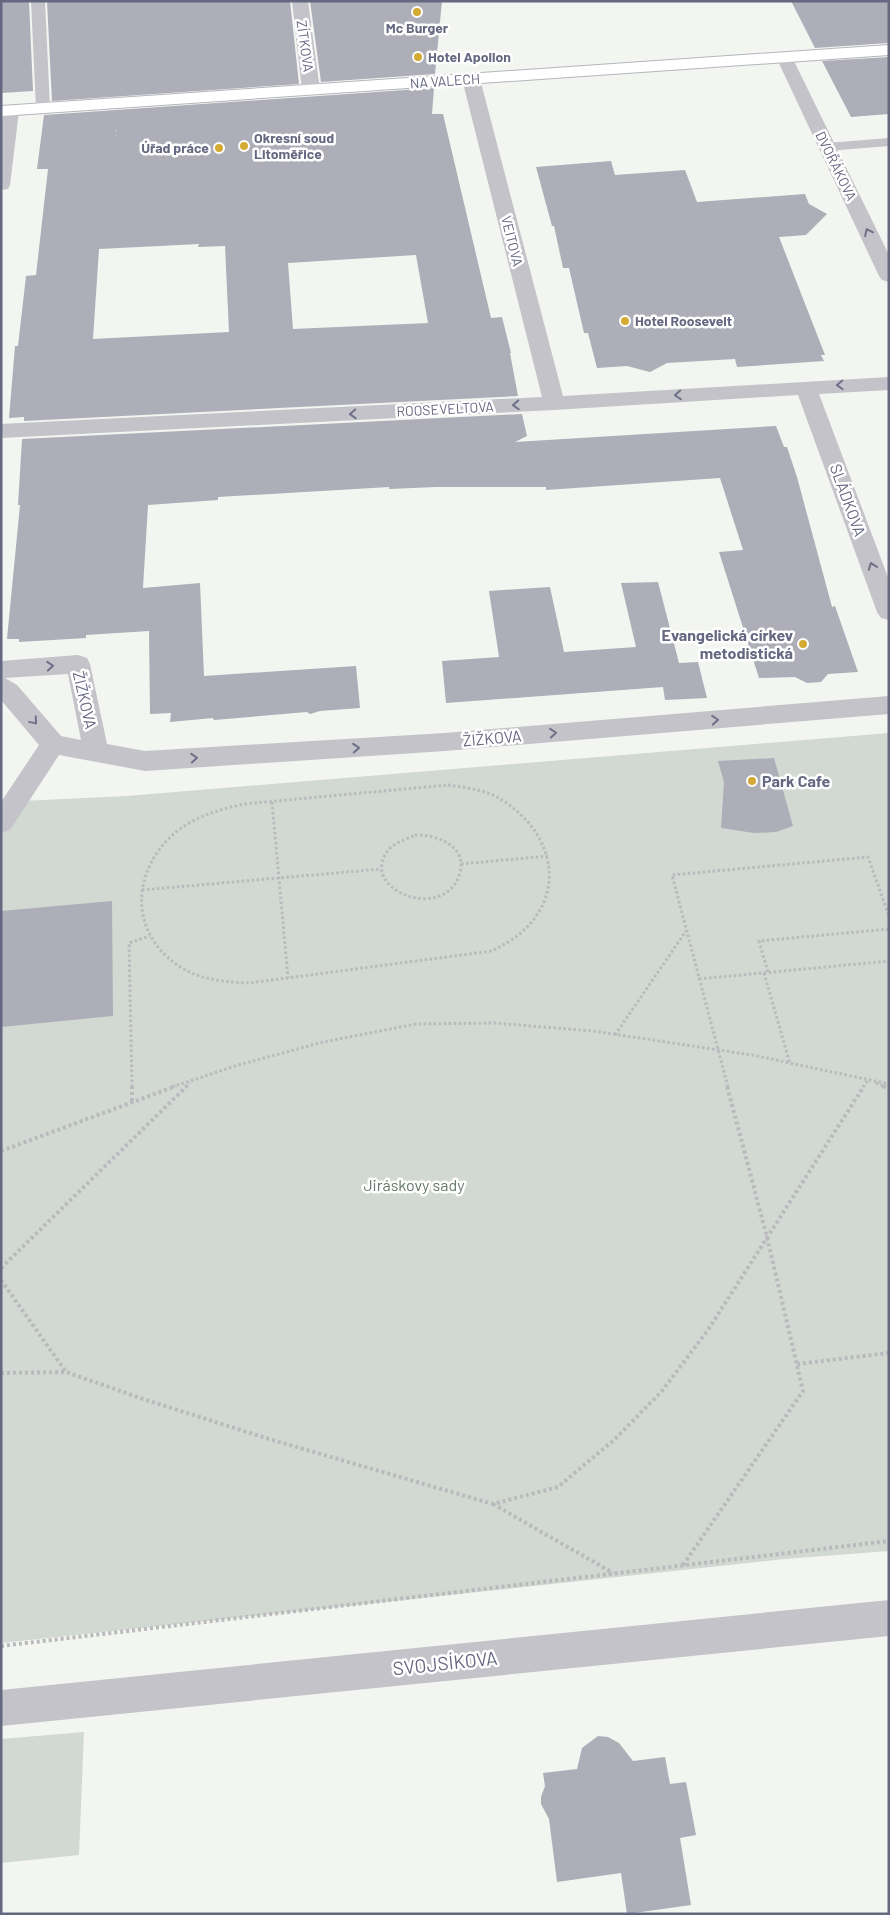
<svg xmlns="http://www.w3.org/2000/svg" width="890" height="1915" viewBox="0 0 890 1915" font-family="Barlow,sans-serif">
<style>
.green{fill:#d1d9d2}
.building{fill:#adaeb8;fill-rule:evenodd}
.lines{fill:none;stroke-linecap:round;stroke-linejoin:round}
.secondary-casing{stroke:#b5b5bd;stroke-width:2}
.path-far2{stroke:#bababe;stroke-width:2;stroke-dasharray:2 2;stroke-linecap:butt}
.path-far1{stroke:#bababe;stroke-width:3;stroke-dasharray:2.5 2.5;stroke-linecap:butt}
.path{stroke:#bababe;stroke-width:4;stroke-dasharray:3 3;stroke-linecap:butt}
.service{fill:#c3c3c9;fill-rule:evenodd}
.minor{fill:#c3c3c9;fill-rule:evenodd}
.secondary{fill:#fff;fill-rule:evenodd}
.oneway{stroke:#6f7087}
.poi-dot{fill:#d3ab33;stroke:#fff;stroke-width:2}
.labels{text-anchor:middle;stroke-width:5;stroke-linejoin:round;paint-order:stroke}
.far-poi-label{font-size:14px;font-weight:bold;fill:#666780;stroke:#fff;text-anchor:start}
.far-street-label{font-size:14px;fill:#666780;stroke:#fff}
.street-label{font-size:16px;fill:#666780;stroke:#fff}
.poi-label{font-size:16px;font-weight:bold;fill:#666780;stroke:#fff;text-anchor:end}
.park-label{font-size:16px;fill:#65786b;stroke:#fff}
.near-street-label{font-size:19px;fill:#666780;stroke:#fff}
</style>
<rect width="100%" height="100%" fill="#f3f5f1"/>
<path class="green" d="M889,733V1551L785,1559L1,1643V802L127,796Z
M84,1732L79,1855L1,1863V1739Z"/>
<path class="building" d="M1,1H29L33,91L1,93Z
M47,1H290L299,84L52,101Z
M310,1H442L435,74L321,82Z
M791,1H889V43L815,48Z
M889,57V114L851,117L822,61Z
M434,88L432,114H443L491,318L502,317L511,353H510L518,396L24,421V417L9,418L15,346H18L26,276L36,275L48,169H37L44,115ZM199,244L198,247L225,246L229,332L93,339L99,249ZM416,255L428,323L293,329L288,263Z
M611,161L615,175L685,170L697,202L805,194L809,204L827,214L806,235L779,237L825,355H821L824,361L737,367L735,359L667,363L650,372L627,366L597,368L588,333H584L569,268H563L554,226H552L536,167Z
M522,414L527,436L515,442L776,426L784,447H787L797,477L832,607L835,606L858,672L828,674L821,682L807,683L795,677L759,678L719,552L743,550L720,478L546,490V487H436L389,489V487L218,497V500L148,505L143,588L200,583L204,676L356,666L360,708L320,711L310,714L307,712L214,720L213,718L170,722L171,713L150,714L149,631L86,635V638L19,642V639H7L20,505H18L22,439Z
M658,582L679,663L698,662L707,698L665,700L663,687L446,703L442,661L499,657L489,591L550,587L564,652L636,647L621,583Z
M774,758L793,826L776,832L754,833L721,828L724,782L718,761Z
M112,901L113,1016L1,1027V911Z
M598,1736L608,1737L619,1743L633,1761L665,1757L670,1784L686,1782L696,1835L680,1838L691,1905L627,1914L621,1873L557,1882L549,1819L541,1804V1797L545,1786L543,1773L577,1769L582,1748Z"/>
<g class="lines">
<g class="secondary-casing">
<path id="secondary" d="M889,45V55L1,116V106Z"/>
</g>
<path class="path-far2" d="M116,130V138"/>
<path class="path-far1" d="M448,785C463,787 479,789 493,795C546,822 572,884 524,930C515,939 503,945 492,951L249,983C226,982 199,980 179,966C126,931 132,865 180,829C199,815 222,809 244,804Z
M272,802L288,978
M415,835C437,834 470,847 459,876C441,924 353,887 391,847C397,842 408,839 415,835Z
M461,864L548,856
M142,890L381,869
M768,972L759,941L889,929
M764,973L790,1064
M699,979L889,961
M615,1035L686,931
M876,1083L886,1087
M132,1087L129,943L150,936
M172,1087L235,1066L323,1042L416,1024L494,1023L593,1031L752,1055L889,1084
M186,1087L190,1083
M728,1087L672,875L868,857L889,916
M863,1087L868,1080"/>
<path class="path" d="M132,1086V1101
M883,1086L889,1089
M1,1151L176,1086
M1,1268L187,1086
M1,1280L66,1372
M797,1364L889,1353
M1,1373L66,1372L143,1399L269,1439L493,1504L558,1487L615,1439L662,1391L708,1330L864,1086
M493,1504L613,1573
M683,1565L803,1391L767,1237L727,1086
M1,1646L889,1541"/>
<path class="service" d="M31,1H45L50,108L48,111H38L36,108Z
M889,138V146L827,151L822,150L820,147L822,144L827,143Z"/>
<path class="minor" d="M292,1H308L320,90L317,94L311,95L305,94L302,90Z
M784,52L790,53L792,57L889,255V282L882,280L879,276L776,57L778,53Z
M471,74L477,75L480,79L563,396L889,377V390L819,394L889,580V620L881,618L877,612L798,395L554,410L1,438V424L542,397L462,79L465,75Z
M10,106L16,107L19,111L10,185L8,189L1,190V111L4,107Z
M78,655L87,658L90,664L107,744L145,751L445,733L889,696V714L445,751L145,771L59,755L10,830L1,833V802L39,745L1,700V661ZM68,674L81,740L61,736L17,685L5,678Z
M889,1600V1636L1,1726V1690Z"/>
<use href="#secondary" class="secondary"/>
</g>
<defs><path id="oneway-chevron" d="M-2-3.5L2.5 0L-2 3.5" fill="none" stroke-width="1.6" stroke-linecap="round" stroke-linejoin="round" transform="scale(1.25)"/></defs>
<g class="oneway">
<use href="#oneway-chevron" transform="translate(868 232) rotate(-116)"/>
<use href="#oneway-chevron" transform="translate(840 385) rotate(177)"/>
<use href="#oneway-chevron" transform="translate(678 395) rotate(176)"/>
<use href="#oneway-chevron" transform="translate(516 405) rotate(177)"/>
<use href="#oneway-chevron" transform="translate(353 414) rotate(177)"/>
<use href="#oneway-chevron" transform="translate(872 566) rotate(-110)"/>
<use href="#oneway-chevron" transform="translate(50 666) rotate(-5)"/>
<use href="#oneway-chevron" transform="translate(715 720) rotate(-5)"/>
<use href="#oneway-chevron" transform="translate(34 721) rotate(50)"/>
<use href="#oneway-chevron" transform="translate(553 733) rotate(-5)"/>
<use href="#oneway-chevron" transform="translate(356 748) rotate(-4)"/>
<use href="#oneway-chevron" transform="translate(194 758) rotate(-4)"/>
</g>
<g class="poi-dot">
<circle cx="417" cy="12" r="5"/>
<circle cx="418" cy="57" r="5"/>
<circle cx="244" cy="146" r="5"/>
<circle cx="219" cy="148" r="5"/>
<circle cx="625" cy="321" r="5"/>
<circle cx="803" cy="644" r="5"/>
<circle cx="752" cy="781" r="5"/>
</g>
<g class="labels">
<g class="far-poi-label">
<text x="417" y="33" text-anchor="middle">Mc Burger</text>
<text x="428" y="62">Hotel Apollon</text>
<text x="254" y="143">Okresní soud<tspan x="254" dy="16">Litoměřice</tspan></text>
<text x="209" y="153" text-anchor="end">Úřad práce</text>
<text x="635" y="326">Hotel Roosevelt</text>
</g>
<g class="far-street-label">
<text transform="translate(305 46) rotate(82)" y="5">ZÍTKOVA</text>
<text transform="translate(445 81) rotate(-4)" y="5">NA VALECH</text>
<text transform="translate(836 166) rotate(64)" y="5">DVOŘÁKOVA</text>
<text transform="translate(512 241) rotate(76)" y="5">VEITOVA</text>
<text transform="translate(445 409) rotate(-3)" y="5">ROOSEVELTOVA</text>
</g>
<g class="street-label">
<text transform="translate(848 500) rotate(70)" y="6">SLÁDKOVA</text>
<text transform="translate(85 700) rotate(77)" y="6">ŽIŽKOVA</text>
<text transform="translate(492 738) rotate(-5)" y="6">ŽIŽKOVA</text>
</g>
<g class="poi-label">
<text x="793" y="641">Evangelická církev<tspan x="793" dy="18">metodistická</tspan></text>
<text x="762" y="787" text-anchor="start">Park Cafe</text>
</g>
<g class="park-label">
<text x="414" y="1191">Jiráskovy sady</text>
</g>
<g class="near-street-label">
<text transform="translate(445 1663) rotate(-6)" y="7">SVOJSÍKOVA</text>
</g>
</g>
<rect width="890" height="1915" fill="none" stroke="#666780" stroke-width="5"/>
</svg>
